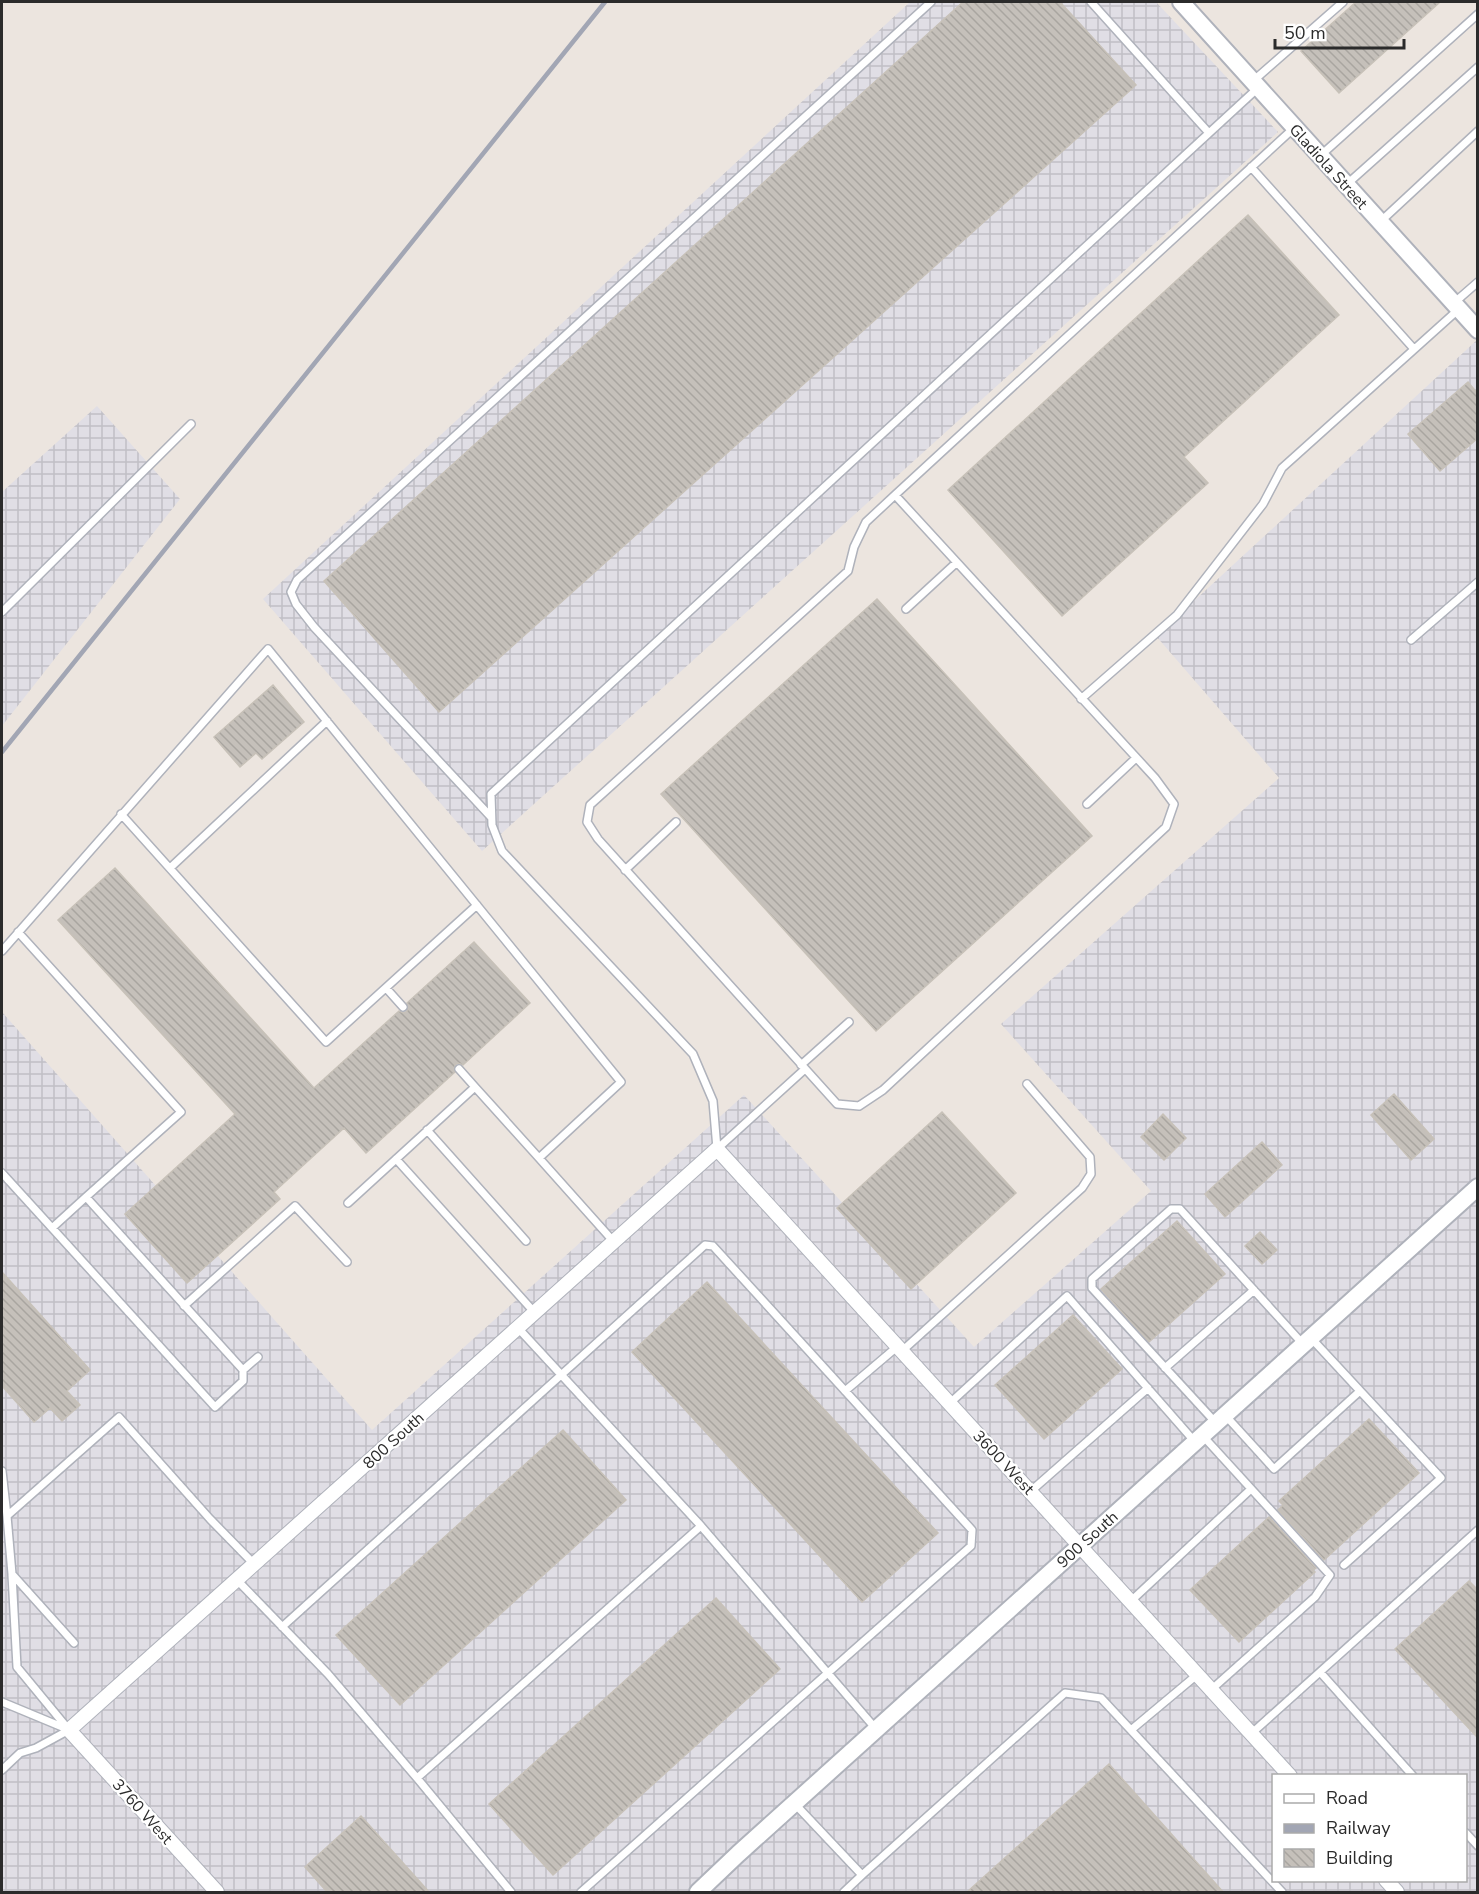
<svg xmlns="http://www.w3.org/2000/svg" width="1479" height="1894" viewBox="0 0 1479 1894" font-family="'Nunito Sans',sans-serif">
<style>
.industrial{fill:url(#industrial-grid);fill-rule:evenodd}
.building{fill:url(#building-back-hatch);stroke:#c7c1b8;stroke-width:1.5}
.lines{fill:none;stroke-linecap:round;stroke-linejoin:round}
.service-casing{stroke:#afb2bb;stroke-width:10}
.minor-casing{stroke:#afb2bb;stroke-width:16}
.tertiary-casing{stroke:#afb2bb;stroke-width:20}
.service{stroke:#fff;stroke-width:7}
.minor{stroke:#fff;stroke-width:14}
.tertiary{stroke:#fff;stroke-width:16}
.rail{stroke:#a2a6b4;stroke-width:4.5}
.labels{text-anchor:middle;stroke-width:4.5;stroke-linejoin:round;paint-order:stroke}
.street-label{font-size:16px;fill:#2b2b2b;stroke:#fff}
</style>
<defs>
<pattern id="industrial-grid" width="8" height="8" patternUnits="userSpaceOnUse" patternTransform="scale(1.5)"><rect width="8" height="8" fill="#e0dee5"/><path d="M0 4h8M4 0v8" fill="none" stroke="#c0bfc5"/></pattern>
<pattern id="building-back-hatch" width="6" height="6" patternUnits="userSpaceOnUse" patternTransform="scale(1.5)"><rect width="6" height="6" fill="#c5c0ba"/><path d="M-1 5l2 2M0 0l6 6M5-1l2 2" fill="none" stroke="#a9a5a0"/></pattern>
</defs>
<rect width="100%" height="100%" fill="#ece5df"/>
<path class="industrial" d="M910,2H1156L1278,132L482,851L263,599Z
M1477,340V1892H2V1012L372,1430L744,1095L974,1347L1151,1191L1001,1024L1279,778L1156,636ZM1274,1776H1466V1880H1274Z
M97,406L180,499L2,726V492Z"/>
<path class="building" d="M963,2H1060L1136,85L439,712L324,581Z
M1356,2H1440L1339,93L1301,51Z
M1248,215L1339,315L1184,457L1208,483L1062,616L948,490Z
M1468,382L1478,394V438L1440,471L1408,434Z
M877,599L1092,836L876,1031L661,794Z
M273,685L304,722L262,759L256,753L240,767L214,737Z
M115,868L314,1088L399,1011L404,1013L407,1011V1003L474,942L530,1003L463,1065L458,1063L455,1065V1072L366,1153L344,1128L274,1192L280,1199L187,1283L125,1214L235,1114L58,920Z
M1394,1094L1434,1139L1411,1160L1371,1115Z
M942,1112L1016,1193L911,1289L837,1208Z
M1163,1114L1186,1138L1164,1160L1141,1137Z
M1262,1142L1282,1165L1225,1217L1205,1194Z
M1177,1221L1225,1274L1149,1342L1101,1289Z
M1260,1232L1277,1250L1262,1264L1245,1246Z
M2,1272L90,1370L67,1391L80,1405L62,1421L50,1408L34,1422L2,1386Z
M707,1282L938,1533L862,1602L632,1352Z
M1073,1315L1122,1369L1044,1439L995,1385Z
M1369,1419L1419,1473L1324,1560L1278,1510L1283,1505L1279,1501Z
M563,1430L626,1500L400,1705L336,1635Z
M1269,1517L1316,1568L1313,1570L1315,1572L1239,1642L1190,1590Z
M1469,1581L1478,1590V1738L1395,1649Z
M716,1598L780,1669L553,1875L489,1804Z
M1109,1764L1224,1893H966Z
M361,1816L430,1893H328L305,1867Z"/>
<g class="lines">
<g class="service-casing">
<path id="service" d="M1091,2L1209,133
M1253,81L1343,2
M1320,156L1478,14
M1251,167L1414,349
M1346,185L1478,67
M1380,222L1478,131
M1455,302L1478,282
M895,495L1155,778L1174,804L1166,827L883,1090L859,1106L837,1104L598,839L587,822L590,805L848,571L854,547L866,522L895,495L1295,127
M906,609L956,563
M2,612L191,424
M1411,640L1478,582
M1081,699L1177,615L1263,504L1282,468L1459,309
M1087,804L1136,758
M121,814L326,1042L477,905
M491,817L314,627L296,604L291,592L297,580L931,2
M170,868L327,721
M625,870L676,822
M18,932L181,1112L86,1197
M2,951L268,649L621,1082L539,1158L614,1242
M386,988L403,1007
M801,1065L849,1022
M459,1069L475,1087
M427,1130L526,1241
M717,1149L713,1101L693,1054L502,851L492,825L491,794L1259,87
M717,1149L805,1069
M396,1159L535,1313
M2,1173L215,1407L243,1381V1370L86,1197L52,1228
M348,1203L475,1087L539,1158
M184,1306L295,1206L347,1262
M518,1328L701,1526L876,1729
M1311,1338L1441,1478L1344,1565
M902,1351L1082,1188L1091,1174L1090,1157L1027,1084
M1165,1368L1254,1290
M243,1370L258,1357
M845,1391L898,1346
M950,1403L1067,1296L1195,1442
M1225,1415L1274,1469L1360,1391
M1216,1423L1092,1288V1279L1171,1209H1180L1302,1343
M1202,1435L1330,1575L1315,1597L1212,1689
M2,1471L7,1516
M1031,1491L1148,1388
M12,1575L17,1667L69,1730
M237,1580L328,1674L417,1778L511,1892
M1131,1601L1251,1489
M282,1627L705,1245L713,1246L972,1530L971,1546L581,1892
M74,1643L12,1574L7,1516L119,1417L210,1519L254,1564
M1320,1672L1413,1776
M2,1702L67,1729
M1131,1730L1198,1674
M1252,1733L1478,1530
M2,1770L20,1753L36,1748L69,1730
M417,1778L701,1526
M794,1803L862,1875L844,1892
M1466,1833L1478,1846
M862,1875L1065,1693L1101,1698L1282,1892"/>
</g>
<g class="minor-casing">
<path id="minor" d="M1386,1880L1397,1892
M217,1892L69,1730L717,1149L1290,1776"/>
</g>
<g class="tertiary-casing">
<path id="tertiary" d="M1181,2L1478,330
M698,1892L738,1854L1478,1187"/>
</g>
<use href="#service" class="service"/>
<use href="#minor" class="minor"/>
<use href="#tertiary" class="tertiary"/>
<path class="rail" d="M2,752L605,2"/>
</g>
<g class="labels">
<g class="street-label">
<text transform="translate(1329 166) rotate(48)" y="6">Gladiola Street</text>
<text transform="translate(393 1440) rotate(-42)" y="6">800 South</text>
<text transform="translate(1004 1462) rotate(47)" y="6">3600 West</text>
<text transform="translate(1087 1539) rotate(-42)" y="6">900 South</text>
<text transform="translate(143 1811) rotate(48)" y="6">3760 West</text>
</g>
</g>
<rect width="1479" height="1894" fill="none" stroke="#2b2b2b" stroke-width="6"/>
<rect x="1272" y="1774" width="195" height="108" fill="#ffffff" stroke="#aaaaaa" stroke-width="1.5"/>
<rect x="1284" y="1794" width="30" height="9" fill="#ffffff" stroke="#aaaaaa" stroke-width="1.5"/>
<text x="1326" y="1804" font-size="18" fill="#2b2b2b">Road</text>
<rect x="1284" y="1824" width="30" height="9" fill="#a2a6b4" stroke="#aaaaaa" stroke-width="1.5"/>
<text x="1326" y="1834" font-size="18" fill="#2b2b2b">Railway</text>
<rect x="1284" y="1849" width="30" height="18" fill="url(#building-back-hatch)" stroke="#aaaaaa" stroke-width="1.5"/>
<text x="1326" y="1864" font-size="18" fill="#2b2b2b">Building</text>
<path d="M1275 39v9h129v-9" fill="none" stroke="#2b2b2b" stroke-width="3"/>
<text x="1284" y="39" font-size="18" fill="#2b2b2b" stroke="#ffffff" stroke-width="4.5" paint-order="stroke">50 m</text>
</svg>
